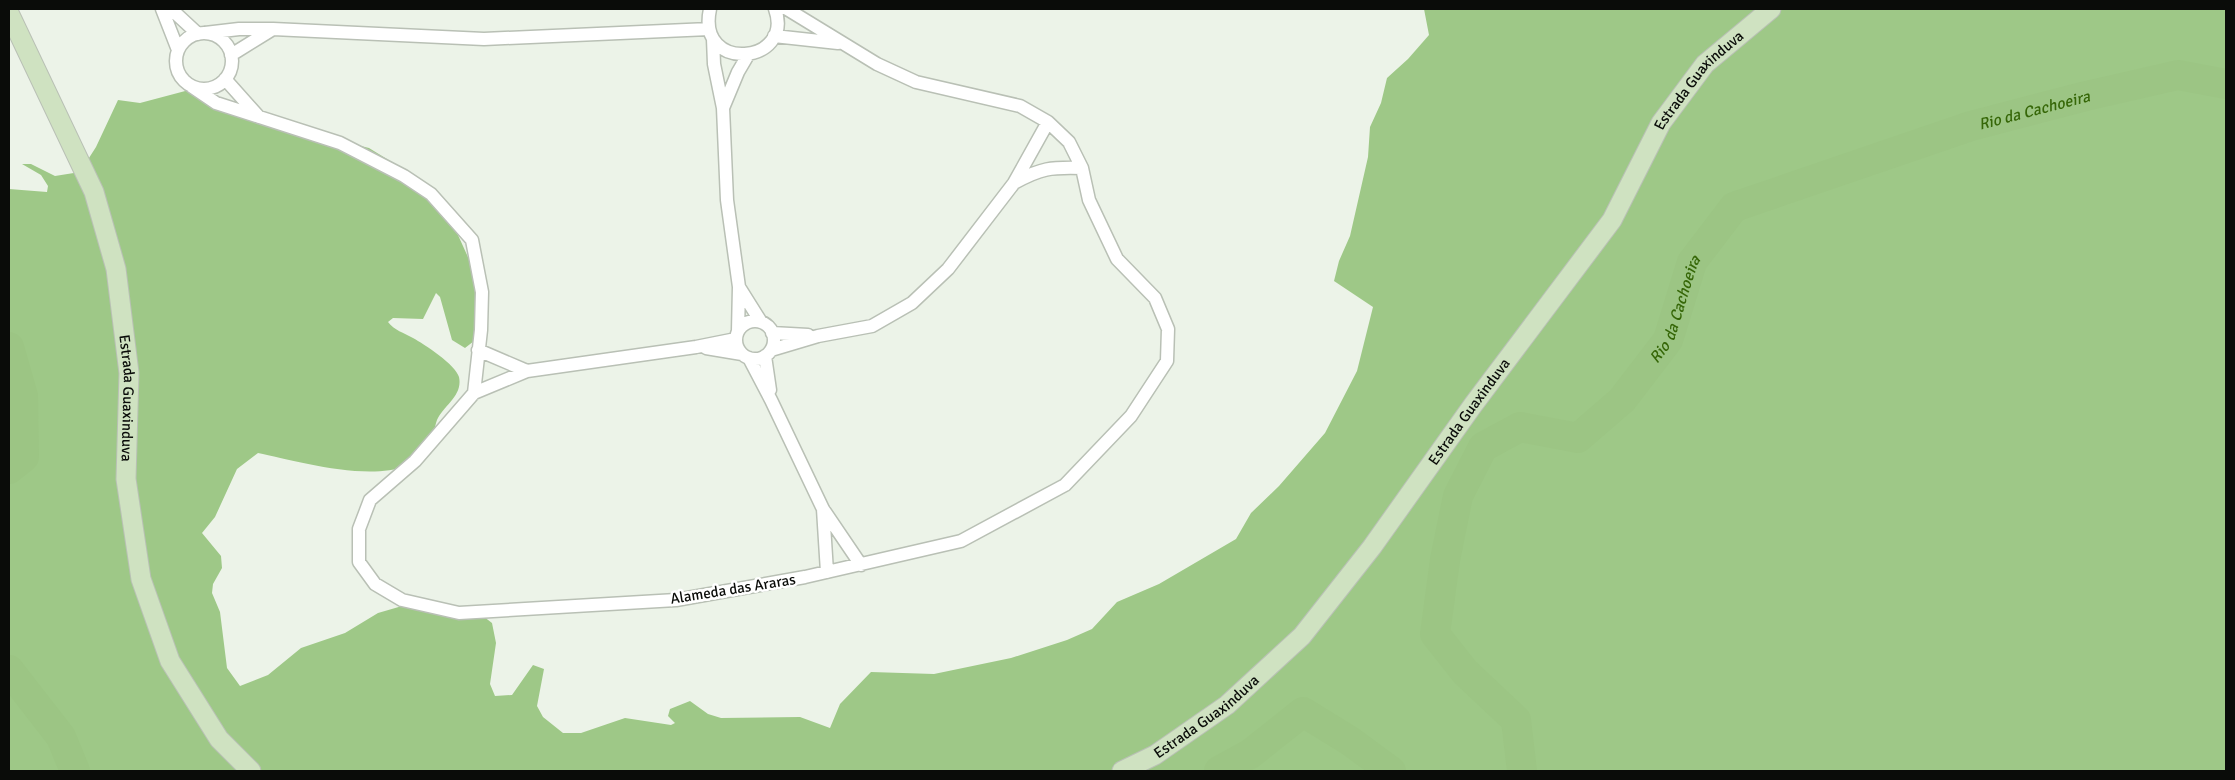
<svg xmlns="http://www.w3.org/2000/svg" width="2235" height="780" viewBox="0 0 2235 780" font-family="Signika,sans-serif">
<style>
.forest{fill:#9ec887}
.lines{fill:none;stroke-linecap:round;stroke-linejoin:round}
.river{stroke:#9cc584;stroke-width:30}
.street-casing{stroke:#b9c0b5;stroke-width:15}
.secondary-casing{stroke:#b9c0b5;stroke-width:21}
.street{stroke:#fff;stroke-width:12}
.secondary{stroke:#cfe2c1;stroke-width:19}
.labels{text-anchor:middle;stroke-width:5;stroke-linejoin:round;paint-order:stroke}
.street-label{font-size:15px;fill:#0a0c09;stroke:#fff}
.water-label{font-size:16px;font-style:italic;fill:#366708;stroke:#fff}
</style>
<rect width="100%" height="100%" fill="#ecf3e8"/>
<path class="forest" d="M1424,9H2226V771H9V189L47,192L48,186L41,175L22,164H31L55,176L80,172L96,147L118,100L140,103L189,90L309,133L369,148L395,164L453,224L477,277L478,308L474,341L465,348L452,340L440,297L436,293L423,319L393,318L388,322C394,330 404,333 413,338C424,344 456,365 459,377C463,396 444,405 437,420C434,428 434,438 430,446C405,494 299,461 258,453L237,469L215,517L202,533L221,556L222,568L213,584L212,593L220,612L227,668L240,686L268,675L301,648L345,633L378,613L409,604L479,613L492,623L496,643L490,684L495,696L512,695L533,665L544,669L537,706L543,717L563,733H581L625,718L671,725L675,723L668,716L670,709L690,701L708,714L721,718L800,717L830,728L840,704L871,672L934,674L1011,658L1067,640L1092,629L1117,602L1159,584L1236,539L1251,513L1279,486L1325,433L1357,371L1373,307L1334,281L1339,261L1350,236L1368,157L1370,127L1381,103L1387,78L1408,59L1429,35Z"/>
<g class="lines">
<g class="river">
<path d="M9,347L23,396L24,457L9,469"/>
<path d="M9,670L61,737L75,771"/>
<path d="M1219,771L1250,754L1303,712L1350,741L1391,771"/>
<path id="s1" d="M1522,771L1516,720L1465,672L1435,634L1445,560L1458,496L1483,447L1520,427L1578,438L1622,400L1668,340L1692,262L1734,207L1971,126L2086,96L2178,75L2226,84"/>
</g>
<g class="street-casing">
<path id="street" d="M162,9L178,50
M171,9L198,34
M710,9C696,74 795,64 775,9
M205,33L239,29H273L484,39L709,29
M176 61a28 28 0 1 1 56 0a28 28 0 1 1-56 0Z
M774,36L838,43
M713,39L714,64L723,108L727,200L739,287L738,331
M231,55L273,29
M225,79L259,117
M191,86L216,103L340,143L404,176L431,194L472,240L482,292L481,330L474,393L415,461L370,500L359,529V562L375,584L402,600L459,613L676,600L805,577L961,541L1065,485L1131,416L1167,361L1168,329L1155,298L1117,259L1089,200L1082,168L1069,142L1048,122L1020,106L916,82L877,64L787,9
M723,108L738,72L748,55
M1014,183C1041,168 1051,167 1082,168
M739,287L761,322
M736 340a19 19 0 1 1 38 0a19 19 0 1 1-38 0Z
M772,333L808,335
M706,348L742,354
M478,350L527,371
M771,350L818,336L872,326L912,303L948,269L1014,183L1048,122
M765,356L770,390
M749,358L771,400L823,509L861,565
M474,393L527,371L696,347L736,339
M823,509L827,572"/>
</g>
<g class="secondary-casing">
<g id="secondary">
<path id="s2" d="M9,13L94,192L116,269L129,373L126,479L141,579L170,661L219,739L251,771"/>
<path id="s3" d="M1122,771L1155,755L1227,705L1302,636L1372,547L1473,405L1612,220L1661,123L1705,64L1771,9"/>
</g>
</g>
<use href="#street" class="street"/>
<use href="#secondary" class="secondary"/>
</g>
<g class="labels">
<g class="street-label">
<text dy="5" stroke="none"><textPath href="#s3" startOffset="911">Estrada Guaxinduva</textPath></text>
<text dy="5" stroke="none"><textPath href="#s2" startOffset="408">Estrada Guaxinduva</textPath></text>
<text dy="5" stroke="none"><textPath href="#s3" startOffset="506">Estrada Guaxinduva</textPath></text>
<text transform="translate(733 589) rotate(-9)" y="5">Alameda das Araras</text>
<text dy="5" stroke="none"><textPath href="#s3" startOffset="101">Estrada Guaxinduva</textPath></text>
</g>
<g class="water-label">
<text dy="6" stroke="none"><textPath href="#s1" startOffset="1066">Rio da Cachoeira</textPath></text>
<text dy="6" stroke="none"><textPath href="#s1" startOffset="631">Rio da Cachoeira</textPath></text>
</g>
</g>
<rect width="2235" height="780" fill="none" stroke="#0a0c09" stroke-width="20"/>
</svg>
